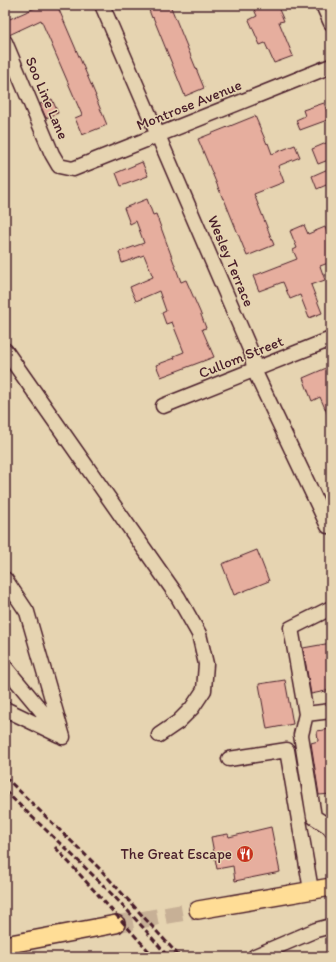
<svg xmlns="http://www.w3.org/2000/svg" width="336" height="962" viewBox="0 0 336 962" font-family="Itim,sans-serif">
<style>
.building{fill:#e6ae9e;stroke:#4a1f2b}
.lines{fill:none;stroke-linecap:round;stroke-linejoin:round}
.major-tunnel{stroke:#c7b096;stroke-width:17;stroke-dasharray:17 8;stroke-linecap:butt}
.minor-casing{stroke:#4a1f2b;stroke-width:17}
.major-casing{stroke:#4a1f2b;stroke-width:20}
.minor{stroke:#e6d4b1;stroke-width:14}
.major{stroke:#ffdd96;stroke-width:17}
.rail{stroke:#4a1f2b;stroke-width:3;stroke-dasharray:6 3;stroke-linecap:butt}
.labels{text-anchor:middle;stroke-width:3;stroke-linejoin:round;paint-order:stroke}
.street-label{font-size:15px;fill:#4a1f2b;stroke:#e6d4b1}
.poi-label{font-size:15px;fill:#4a1f2b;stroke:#e6d4b1;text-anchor:end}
</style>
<rect width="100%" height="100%" fill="#e6d4b1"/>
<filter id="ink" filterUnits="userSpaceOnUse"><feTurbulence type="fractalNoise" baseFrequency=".025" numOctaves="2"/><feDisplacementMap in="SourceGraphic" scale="8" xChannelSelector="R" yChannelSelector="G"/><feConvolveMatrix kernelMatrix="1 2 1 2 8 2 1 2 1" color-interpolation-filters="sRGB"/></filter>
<g filter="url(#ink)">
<path class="building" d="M42,5H57L96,96H95L107,125L82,135L75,118L82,115L41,20L9,35L5,34V21Z
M147,5H170L204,88L185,96L153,17L152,18Z
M252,5H277L284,21L279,22L293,56L274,63L265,43L260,45L249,20L257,16Z
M52,99L58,113L46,118L40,104Z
M324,103L330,119L300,130L296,120L305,116L303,110Z
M255,116L267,144L268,143L272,154L295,145L300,157L278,166L284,182L254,194L274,245L247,256L224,199H223L198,139Z
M331,141V159L318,164L312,149Z
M142,162L148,176L121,186L116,173Z
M328,169L331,176V183L317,189L312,176Z
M147,199L153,215L156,214L181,282L186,280L200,312L206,328L202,329L214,357L161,377L156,365L175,358L174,356L184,352L172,322L166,324L162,313L166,311L159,291L136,301L130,287L153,277L144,255L122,263L119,252L144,243L136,221L130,224L124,208Z
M304,225L308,234L325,227L331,242V262L320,266L325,280L311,285L322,313L309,318L300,295L290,299L283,282L259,291L253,276L297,259L293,250L297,248L290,231Z
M331,366V422L320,397L312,401L303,378Z
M257,550L269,581L234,595L222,564Z
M331,643V690L311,694L303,648Z
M285,680L293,724L267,729L259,684Z
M331,729V794L319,795L311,743L318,741L317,731Z
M271,827L280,872L235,881L233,866L217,869L211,837L228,834L229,837Z"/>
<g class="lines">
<path class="major-tunnel" d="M116,924L198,910"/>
<g class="minor-casing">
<path id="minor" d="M102,5L252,354L254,370L328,526H331
M323,5L331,23
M5,42L52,154L59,166L73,169L331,66
M5,350L178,597L199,634L206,664L204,690L192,708L178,722L159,735
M163,406L331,339
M5,579L27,612L63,737
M331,608L291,628L306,714L331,711
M5,667L59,732
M5,709L59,735
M306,714L301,735L314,817L331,828V830
M229,759L287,750L311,890
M255,956L316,930L331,926"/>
</g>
<g class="major-casing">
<path id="major" d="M198,910L331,887
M5,945L116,924"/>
</g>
<use href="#minor" class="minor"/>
<use href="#major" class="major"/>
<path class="rail" d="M5,777L100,869L180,957
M5,791C61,845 120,897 168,957
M55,847L154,957"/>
</g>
</g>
<defs>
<g id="restaurant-disc" transform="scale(0.9)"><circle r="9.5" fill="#c8321e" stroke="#e6d4b1"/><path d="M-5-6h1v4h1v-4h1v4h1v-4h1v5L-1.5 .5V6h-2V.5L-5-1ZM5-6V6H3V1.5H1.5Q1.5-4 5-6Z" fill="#fff"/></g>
</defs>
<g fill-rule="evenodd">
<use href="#restaurant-disc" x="245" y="854"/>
</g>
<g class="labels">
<g class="street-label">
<text transform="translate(47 98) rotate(67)" y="5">Soo Line Lane</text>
<text transform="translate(189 105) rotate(-22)" y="5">Montrose Avenue</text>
<text transform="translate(231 261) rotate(67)" y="5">Wesley Terrace</text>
<text transform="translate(241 357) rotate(-22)" y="5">Cullom Street</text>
</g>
<g class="poi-label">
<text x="232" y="859">The Great Escape</text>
</g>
</g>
<rect width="336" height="962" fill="none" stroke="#e6d4b1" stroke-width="20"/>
<rect x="10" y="10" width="316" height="942" fill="none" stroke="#4a1f2b" stroke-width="1.5" filter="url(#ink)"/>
</svg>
